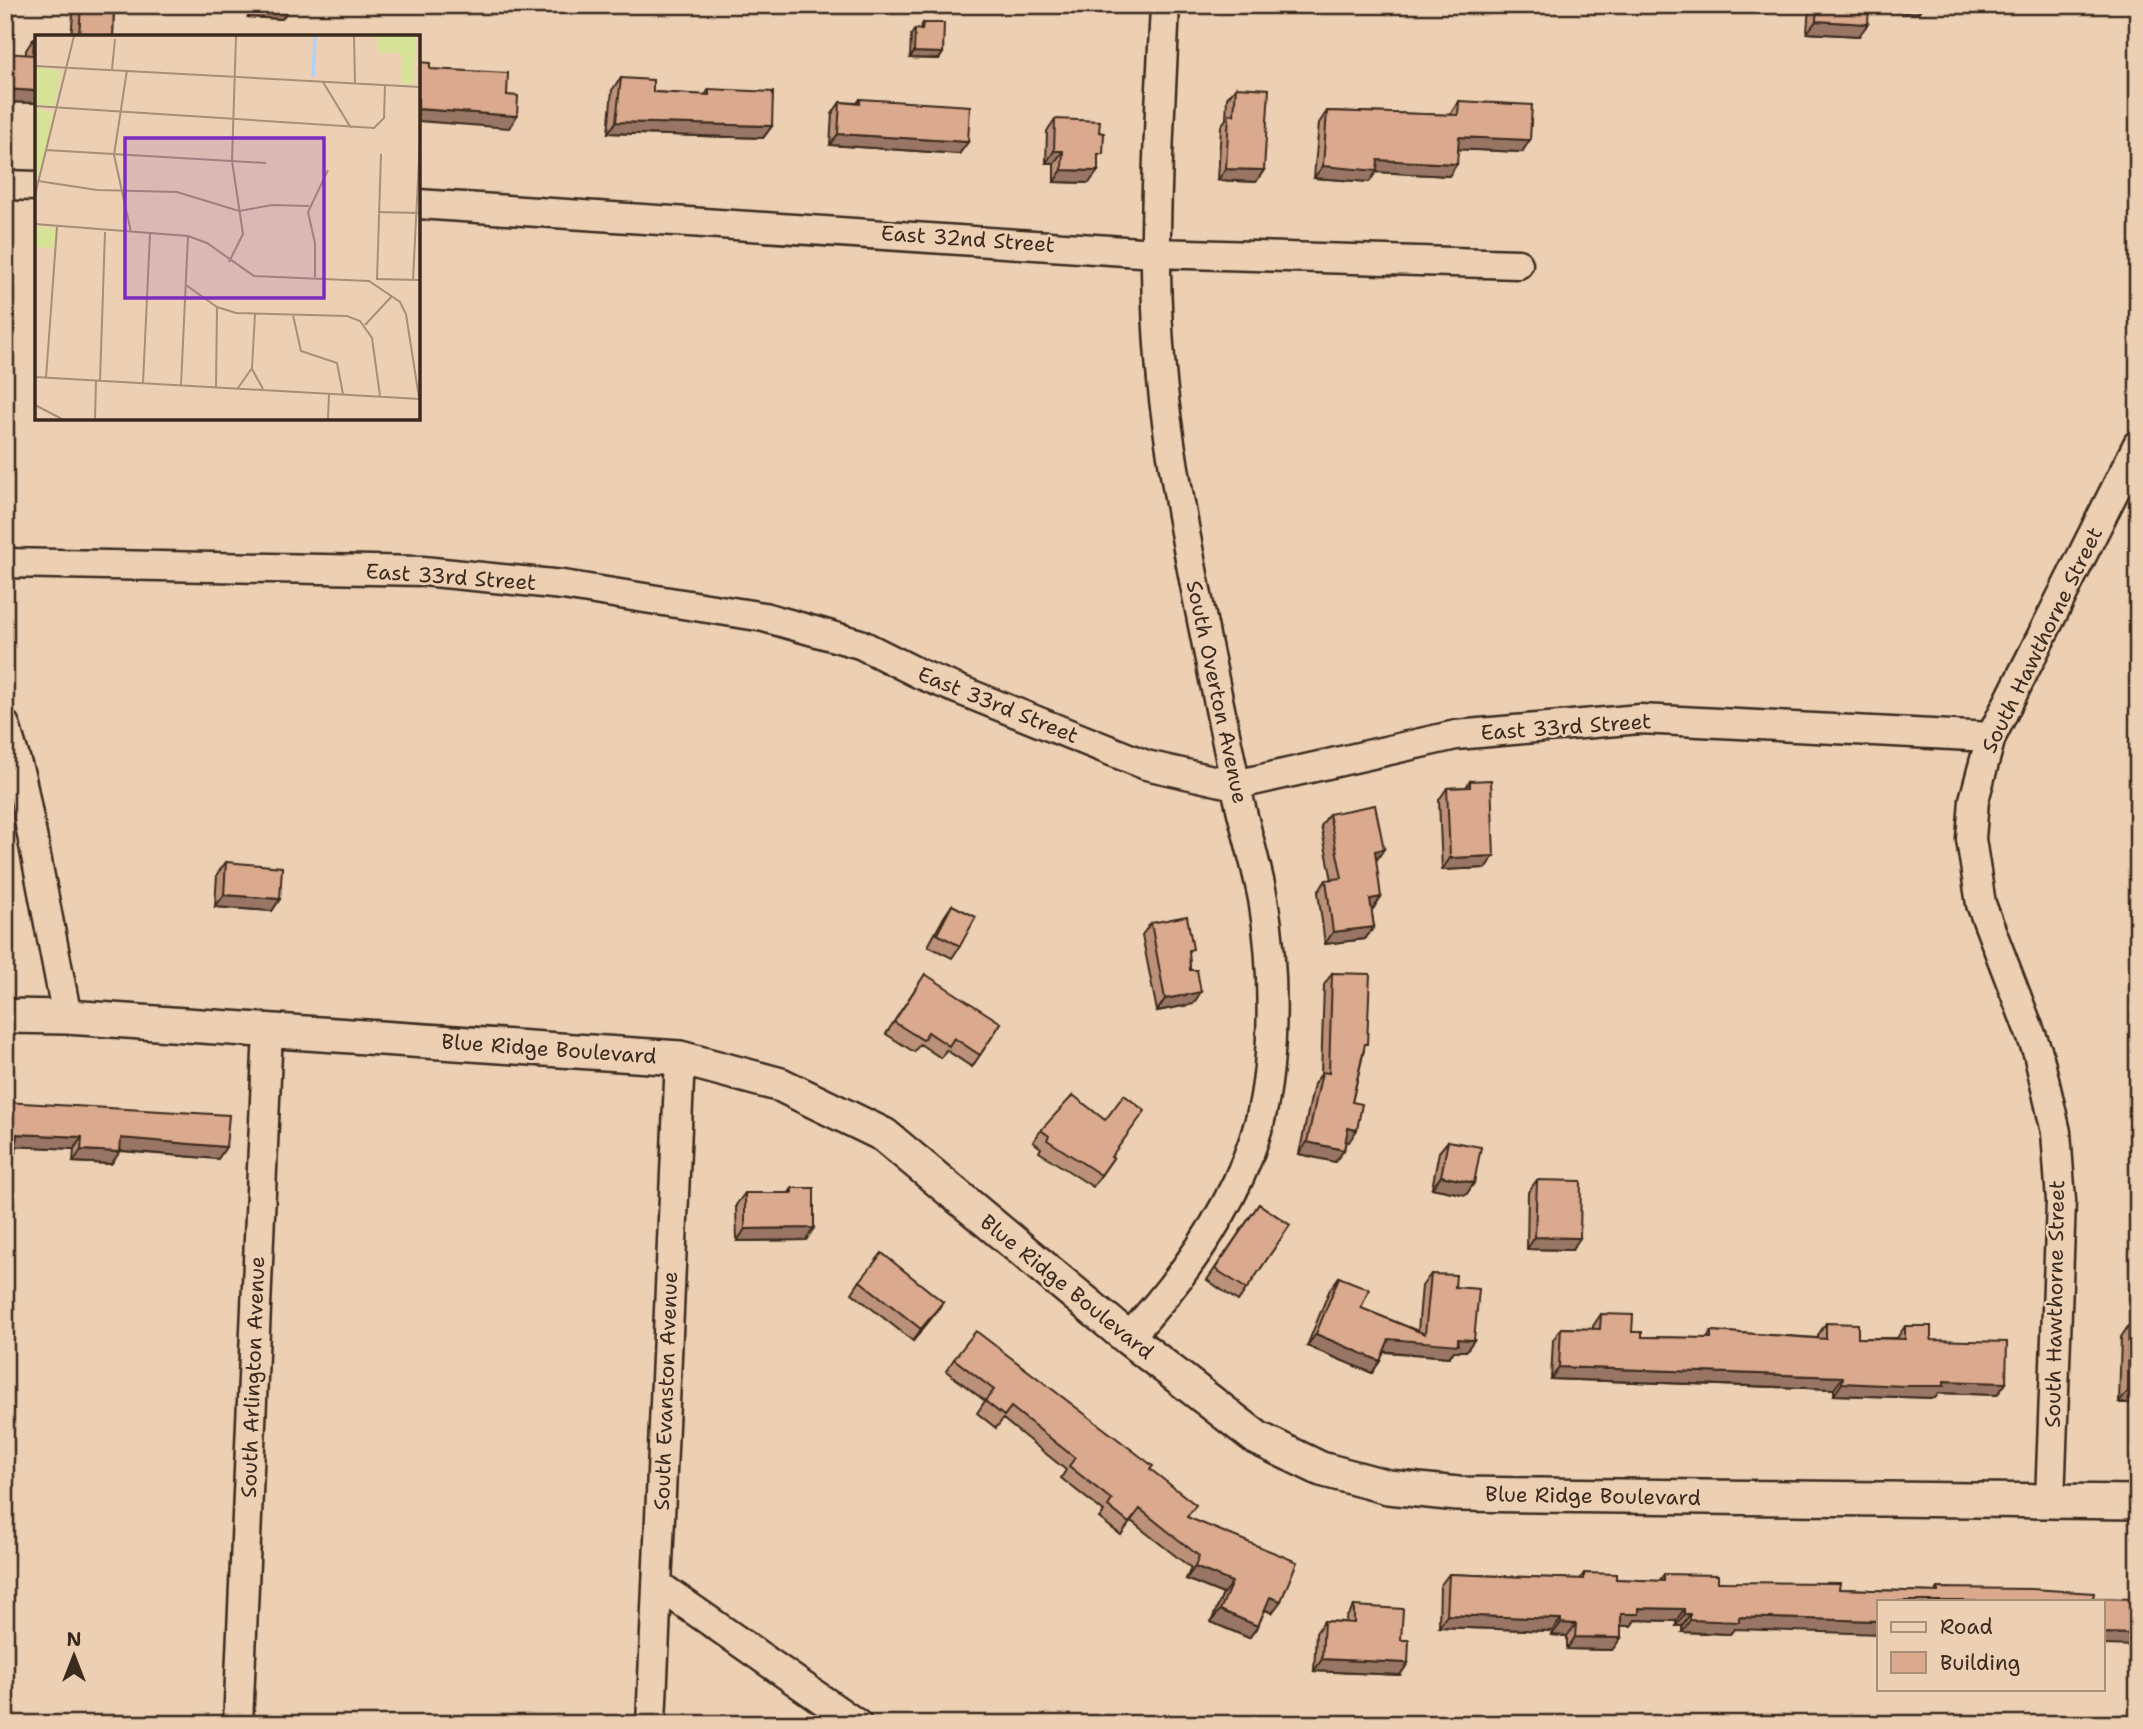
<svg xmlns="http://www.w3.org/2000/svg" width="2143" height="1729" viewBox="0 0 2143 1729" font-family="'Shantell Sans',sans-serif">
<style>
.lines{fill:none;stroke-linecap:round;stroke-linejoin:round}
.minor-casing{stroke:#3b2a1e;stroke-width:33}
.tertiary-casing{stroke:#3b2a1e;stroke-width:38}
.minor{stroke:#edd0b3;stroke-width:28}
.tertiary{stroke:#edd0b3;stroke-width:33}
.wall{fill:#bc9179;stroke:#3b2a1e;stroke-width:2}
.shaded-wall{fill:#997663;stroke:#3b2a1e;stroke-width:2}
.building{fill:#dba98d;stroke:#3b2a1e;stroke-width:2}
.labels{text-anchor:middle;stroke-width:5;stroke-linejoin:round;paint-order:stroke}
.street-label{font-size:21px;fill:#3b2a1e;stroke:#edd0b3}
.inset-river{fill:none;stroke:#b0d3f8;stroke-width:3.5}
.inset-road{fill:none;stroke:#a68e77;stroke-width:2}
.view{fill:#7b2cbf;fill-opacity:0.15;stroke:#7b2cbf;stroke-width:3.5}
.inset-edge{fill:none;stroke:#3b2a1e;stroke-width:3.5}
</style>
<rect width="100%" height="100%" fill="#edd0b3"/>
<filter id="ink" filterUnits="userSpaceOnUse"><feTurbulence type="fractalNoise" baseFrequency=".0143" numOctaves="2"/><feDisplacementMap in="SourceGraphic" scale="14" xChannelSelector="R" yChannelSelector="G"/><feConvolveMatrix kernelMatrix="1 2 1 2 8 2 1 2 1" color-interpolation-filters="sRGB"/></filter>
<g filter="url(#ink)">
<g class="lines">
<g class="minor-casing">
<path id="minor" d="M5,185L37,186
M418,204L1155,253L1518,264
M5,563L423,571L563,585L764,617L860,644L920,674L1146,765L1235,785L1456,735L1640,719L1991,737
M5,725L21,778L67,1017
M1128,1338C1185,1276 1238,1203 1260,1120C1276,1057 1274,962 1263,899C1255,858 1242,818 1234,777C1210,659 1184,541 1167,422C1147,284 1159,144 1165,5
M2050,1501L2061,1201L2056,1132L2038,1053L1981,904L1971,839L1974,800L1991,737L2138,444
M658,1585L857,1724
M238,1724L268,1030
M651,1724L680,1058"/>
</g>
<g class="tertiary-casing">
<path id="tertiary" d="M5,1016L67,1017L680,1058L781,1085L884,1135L1128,1338L1257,1438L1321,1469L1388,1487L1458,1494L2138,1502"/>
</g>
<use href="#minor" class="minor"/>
<use href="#tertiary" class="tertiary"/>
</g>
<path class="wall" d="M79,5H114L113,37H71L73,15Z
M249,5H290L282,19L248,17Z
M1809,5H1923L1918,13L1868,11L1859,36L1807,33Z
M923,23L943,53L939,59L910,58L911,35L915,29L919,30Z
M34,38H37V103L5,102L26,54V50Z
M621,78L653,92L705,95L709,89L772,126L763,138L608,133L612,90Z
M1236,87L1264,170L1256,182L1218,180L1221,126L1226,119L1227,98Z
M860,99L968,142L959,154L830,145L832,114L840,102L857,103Z
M1459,101L1522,152L1458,149L1449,176L1376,172L1369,182L1314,178L1319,123L1327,111L1451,115V113Z
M1055,119L1098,161L1089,183L1054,182V163H1046L1047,131Z
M1470,781L1494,856L1485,868L1442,870L1439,800L1447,788L1466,787Z
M1329,814L1376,860L1373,909H1371L1374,927L1365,939L1325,944L1318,892L1326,880H1332L1321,826Z
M226,862L280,899L272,911L215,907L217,874Z
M952,905L960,946L952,958L928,946L944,917Z
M1151,923L1189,955L1193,1004L1157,1011L1142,935Z
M1332,973L1364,1050L1352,1102L1349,1142L1346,1141L1344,1150L1335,1162L1299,1154L1314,1084L1321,1074L1324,985Z
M917,986L1001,1023L972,1067L946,1050L941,1058L920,1044L914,1052L886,1034Z
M5,1102L218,1159L120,1151L111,1164L73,1162L74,1149L17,1146L16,1152L8,1164Z
M1041,1130L1112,1157L1113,1158L1093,1187L1039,1152L1041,1148L1033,1142Z
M1448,1141L1474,1183L1466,1195L1432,1188L1439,1152Z
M1537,1180L1572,1250L1527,1249L1528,1192Z
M792,1188L814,1228L806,1240L737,1241L736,1205L745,1193H789Z
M1259,1204L1290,1225L1238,1301L1207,1280Z
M1431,1274L1455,1287L1474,1340L1466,1351H1454L1449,1357L1384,1352L1380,1361L1372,1373L1307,1346L1330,1289L1339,1277L1361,1308L1418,1331L1422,1286Z
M860,1281L943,1302L913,1341L852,1293Z
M1601,1314L1642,1337L1707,1338L1711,1331L1818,1338V1335L1826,1323L1858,1338H1897L1905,1326L2006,1383L1997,1395L1939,1393L1935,1398L1834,1395V1389L1551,1379L1553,1340L1561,1328L1593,1329V1326Z
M2129,1325H2138V1403H2119L2121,1337Z
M954,1359L1150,1469L1188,1517L1272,1613L1265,1610L1258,1626L1249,1638L1211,1622L1223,1594L1186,1579L1191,1568L1131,1521L1121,1535L1099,1518L1104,1512L1061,1478L1066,1470L1003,1419L996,1428L977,1413L985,1401L946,1371Z
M1584,1573L1616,1579L1659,1581L1664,1574L1718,1582L1839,1589L1935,1592L1938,1588L2093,1598L2103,1601L1734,1629L1730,1634L1682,1632V1626H1676V1621L1635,1620L1631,1626H1621V1638L1612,1650L1567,1649V1636L1552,1635V1631L1439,1627L1440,1586L1449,1574L1580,1579Z
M1354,1606L1401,1640L1408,1663L1400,1675L1314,1671L1316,1633L1324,1621L1346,1622V1618Z"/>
<path class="shaded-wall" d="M257,5L290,7L282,19L248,17Z
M1865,5H1923L1918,13L1861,11Z
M1816,21L1868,24L1859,36L1807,33Z
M914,52L943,53L939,59L910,58Z
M5,89L37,91V103L5,102Z
M418,109L517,116L509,128L418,121Z
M616,122L772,126L763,138L608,133Z
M838,134L968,142L959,154L830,145Z
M1459,137L1530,140L1522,152L1451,149Z
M1054,151H1063L1054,163H1046Z
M1378,160L1457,164L1449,176L1376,172L1369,182L1314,178L1323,166Z
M1226,169L1264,170L1256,182L1218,180Z
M1062,170L1098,171L1089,183L1054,182Z
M1384,849L1376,861L1375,851Z
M1494,856L1485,868L1442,870L1450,858Z
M224,895L280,899L272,911L215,907Z
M1381,897L1373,909L1362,911L1370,899Z
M1374,927L1365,939L1325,944L1333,932Z
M1201,992L1193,1004L1157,1011L1165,999Z
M1348,1128L1357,1130L1349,1142L1340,1140Z
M17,1134L82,1137L74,1149L9,1146Z
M121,1138L226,1147L218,1159L113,1150Z
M1307,1142L1344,1150L1335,1162L1299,1154Z
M81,1150L120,1152L111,1164L73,1162Z
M5,1151L16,1152L8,1164H5Z
M1441,1176L1474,1183L1466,1195L1432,1188Z
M814,1228L806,1240L737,1241L745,1229Z
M1535,1237L1580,1238L1572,1250L1527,1249Z
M943,1302L935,1314L913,1341L921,1329Z
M1316,1334L1380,1361L1372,1373L1307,1346Z
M1389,1339H1458L1474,1340L1466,1351H1454L1449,1357L1380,1351Z
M1559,1367L1843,1377L1834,1389L1551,1379Z
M1944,1381L2006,1383L1997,1395L1939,1393L1935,1398L1834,1395L1842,1383Z
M2128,1391H2138V1403H2119Z
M1195,1567L1232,1582L1223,1594L1186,1579Z
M1270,1597L1281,1601L1272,1613L1262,1608Z
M1639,1608L1684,1609L1676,1621L1635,1620L1631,1626H1613L1621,1614Z
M1220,1610L1258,1626L1249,1638L1211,1622Z
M1684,1614H1690L1682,1626H1676Z
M1447,1615L1561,1619L1552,1631L1439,1627Z
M1739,1617L1879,1621V1634L1734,1629L1730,1634L1682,1632L1690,1620Z
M1561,1623L1576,1624L1567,1636L1552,1635Z
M2103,1633L2138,1634V1646L2103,1645Z
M1575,1637L1621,1638L1612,1650L1567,1649Z
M1322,1659L1408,1663L1400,1675L1314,1671Z"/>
<path class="building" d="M81,5H114L113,37H79Z
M257,5H290V7Z
M1817,5H1869L1868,24L1816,21Z
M923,23H944L943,53L914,52L915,29L922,30Z
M34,38H37V91L5,89V53L33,55Z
M418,62L430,63V69L508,73L507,95L518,96L517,116L418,109Z
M621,78L653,80V92L709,95V89L773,92L772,126L616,122Z
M1236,87L1269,89L1264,170L1226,169L1229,114L1234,115Z
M860,99L970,106L968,142L838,134L840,102L860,104Z
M1459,101L1532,105L1530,140L1459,137L1457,164L1378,160L1377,171L1323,166L1327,111L1458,115Z
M1055,119L1100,121L1099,132L1104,133L1103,154H1098V171L1062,170L1063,151H1054Z
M1491,780L1494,856L1450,858L1447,788L1470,787V781Z
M1375,805L1384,849L1375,851L1381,897L1370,899L1374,927L1333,932L1326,880L1342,878L1329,814Z
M226,862L282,867L280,899L224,895Z
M952,905L976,917L960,946L937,934Z
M1187,916L1193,949L1189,950L1190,970H1197L1201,992L1165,999L1151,923Z
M1332,973L1370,974L1367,1044H1365L1352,1102L1362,1104L1357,1130L1348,1128L1344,1150L1307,1142L1322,1072L1329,1073Z
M925,974L1001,1023L980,1055L954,1038L949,1046L928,1032L923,1040L894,1022Z
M1073,1095L1105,1120L1124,1095L1145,1111L1111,1157L1113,1158L1101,1175L1047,1140L1049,1136L1041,1130Z
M5,1102L229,1115L226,1147L121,1138L120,1152L81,1150L82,1137L17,1134L16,1152L5,1151Z
M1448,1141L1481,1147L1474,1183L1441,1176Z
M1537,1180L1581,1181L1580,1238L1535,1237Z
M792,1188H814V1228L745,1229V1193H792Z
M1259,1204L1290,1225L1247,1289L1215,1269Z
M882,1253L943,1302L921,1329L860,1281Z
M1431,1274L1456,1275L1455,1287L1479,1289L1474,1340L1458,1339V1345L1389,1339L1380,1361L1316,1334L1339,1277L1369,1289L1361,1308L1425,1334Z
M1601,1314L1633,1315L1632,1332H1642V1337L1711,1338V1331L1826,1339V1323L1858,1324V1338L1905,1339V1326H1931V1340L2007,1342L2006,1383L1944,1381V1386H1904L1842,1383L1843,1377L1559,1367L1561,1328L1600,1329Z
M2129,1325H2138V1391H2128Z
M976,1331L1153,1466L1150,1469L1196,1505L1187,1517L1297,1562L1281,1601L1270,1597L1258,1626L1220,1610L1232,1582L1195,1567L1199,1556L1140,1509L1129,1523L1108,1506L1112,1500L1069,1466L1075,1458L1011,1407L1004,1416L985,1401L994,1390L954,1359Z
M1584,1573L1616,1574V1579L1664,1581V1574L1718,1575V1582L1840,1583L1839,1589L1938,1592V1588L2032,1589L2094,1593L2093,1598L2138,1599V1634L2103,1633V1601H1879V1621L1739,1617V1622L1690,1620V1614H1684V1609L1639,1608V1614H1621V1638L1575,1637L1576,1624L1561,1623V1619L1447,1615L1449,1574L1584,1579Z
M1354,1606L1403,1609L1401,1640H1409L1408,1663L1322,1659L1324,1621L1354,1623Z"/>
</g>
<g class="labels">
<g class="street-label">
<text transform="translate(968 239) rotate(4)" y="7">East 32nd Street</text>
<text transform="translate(451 577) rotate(4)" y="7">East 33rd Street</text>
<text transform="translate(2042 640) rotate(-64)" y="7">South Hawthorne Street</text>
<text transform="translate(1217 692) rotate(78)" y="7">South Overton Avenue</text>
<text transform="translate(998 705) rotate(22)" y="7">East 33rd Street</text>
<text transform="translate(1566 727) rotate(-4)" y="7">East 33rd Street</text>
<text transform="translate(549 1049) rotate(4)" y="7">Blue Ridge Boulevard</text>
<text transform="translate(1067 1287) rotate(39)" y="7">Blue Ridge Boulevard</text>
<text transform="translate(2055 1304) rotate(-89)" y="7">South Hawthorne Street</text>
<text transform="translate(253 1377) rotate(-88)" y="7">South Arlington Avenue</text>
<text transform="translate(666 1391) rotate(-88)" y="7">South Evanston Avenue</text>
<text transform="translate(1593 1496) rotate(1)" y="7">Blue Ridge Boulevard</text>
</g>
</g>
<g transform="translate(35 35)">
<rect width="385" height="385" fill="#edd0b3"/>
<path d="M343,1H381L378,49L366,48L367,18L342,17ZM0,32L26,36L19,71L0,70ZM0,73L18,78L0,160ZM0,192L21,193L19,213L0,212Z" fill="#d6e295"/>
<path class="inset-river" d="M278,42L280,1"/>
<path class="inset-road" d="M319,1L320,48M0,31L385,52M77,34L80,4M92,35L79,120L96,197M288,47L316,93M0,71L339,93L349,83L350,50M11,115L231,128M3,146L62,155L142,157L204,176L237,170L274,171M0,160L39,1M343,177L385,178M0,189L153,201L172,208L219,241L334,246L365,267L371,279L385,369M194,227L208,199L197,126L201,1M280,242V208L273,177L293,135M341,244L385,245M342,244L346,119M378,245L385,104M151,250L182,272L201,278L312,281L325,286L337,303L345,361M258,280L266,316L302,328L308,359M330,290L357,261M217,334L228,354M0,342L385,364M11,343L22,192M65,346L70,197M108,348L115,199M146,350L153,201M181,352L182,272M203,353L217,333L220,279M0,370L27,384M60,384L61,346M293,384L294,359"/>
<path class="view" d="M90,103H289V263H90Z"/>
<rect width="385" height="385" class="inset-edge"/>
</g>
<rect width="2143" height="1729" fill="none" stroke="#edd0b3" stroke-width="28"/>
<rect x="14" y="14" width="2115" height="1701" fill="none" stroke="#3b2a1e" stroke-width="2.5" filter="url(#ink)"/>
<rect x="1877" y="1600" width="228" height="91" fill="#edd0b3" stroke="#a68e77" stroke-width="2"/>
<rect x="1891" y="1622" width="35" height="10" fill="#edd0b3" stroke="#a68e77" stroke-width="2"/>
<text x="1940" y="1634" font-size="21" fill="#3b2a1e">Road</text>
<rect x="1891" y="1652" width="35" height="21" fill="#dba98d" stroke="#a68e77" stroke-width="2"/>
<text x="1940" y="1670" font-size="21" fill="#3b2a1e">Building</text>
<g transform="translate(74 1656)" stroke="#edd0b3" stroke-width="5" paint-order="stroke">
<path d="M0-5L12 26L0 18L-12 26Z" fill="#3b2a1e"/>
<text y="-10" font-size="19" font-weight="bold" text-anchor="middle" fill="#3b2a1e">N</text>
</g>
</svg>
